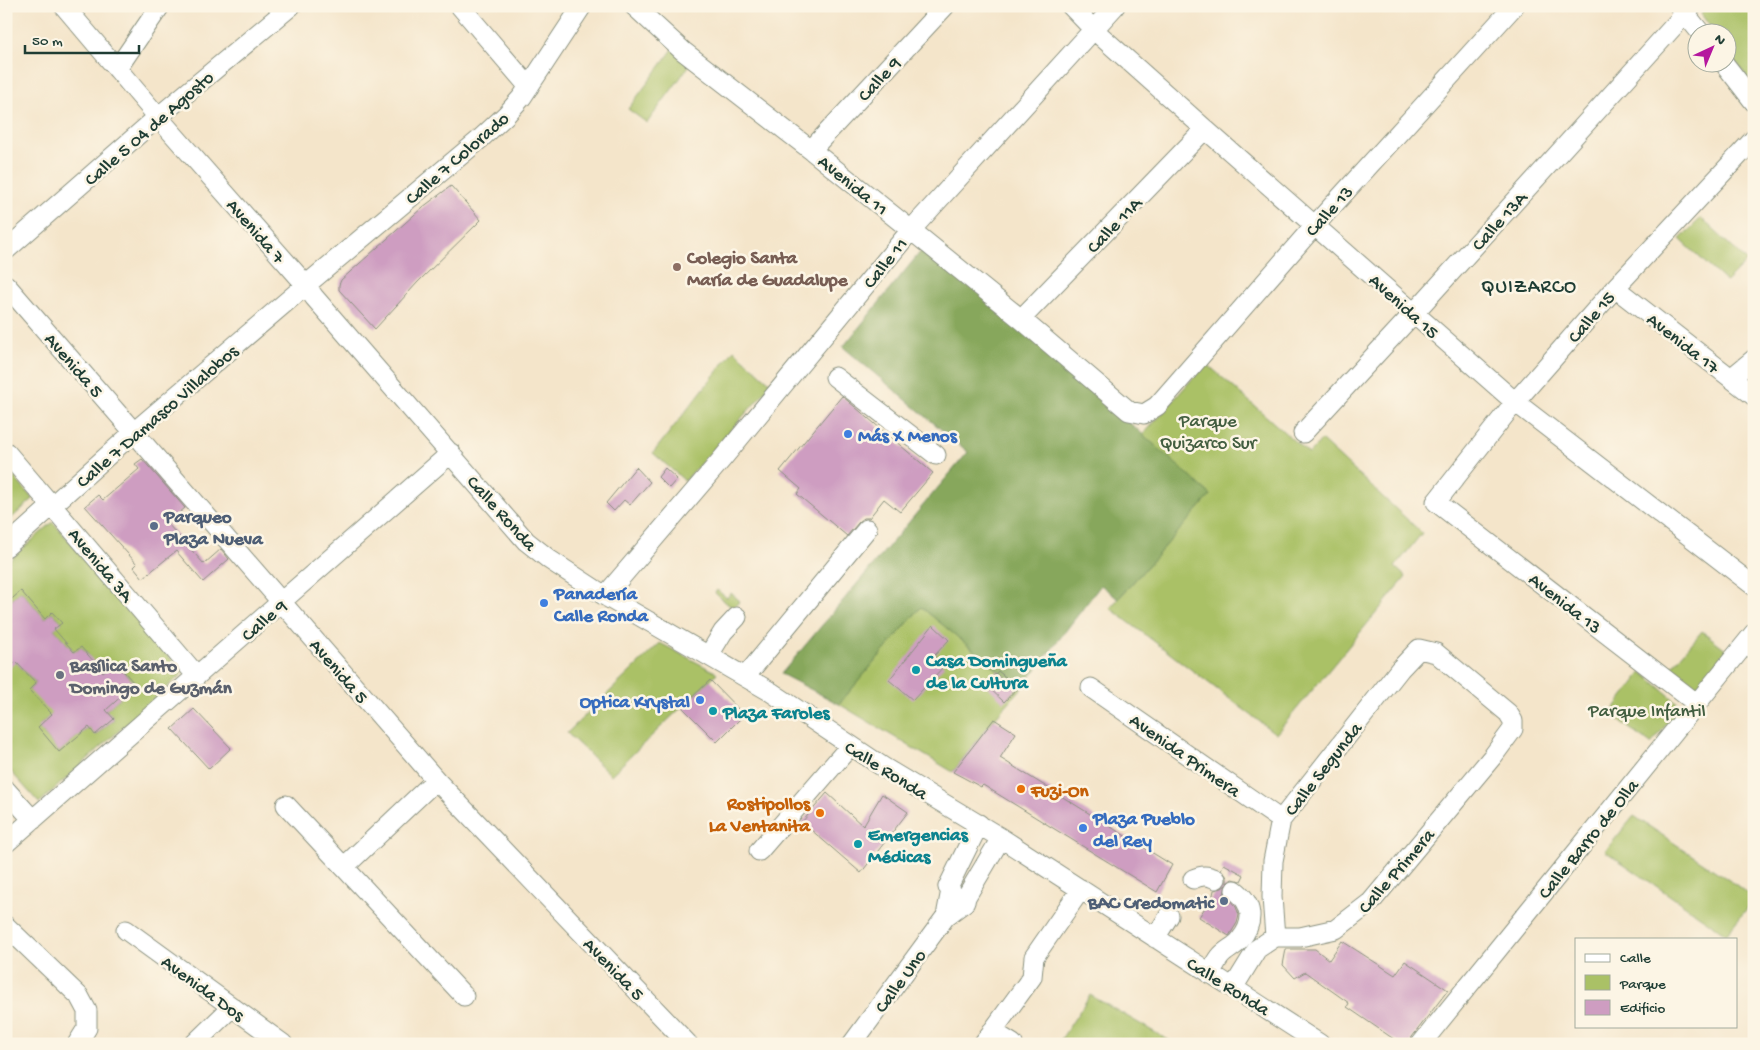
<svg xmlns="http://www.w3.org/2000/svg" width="1760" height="1050" viewBox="0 0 1760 1050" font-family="'Gochi Hand',sans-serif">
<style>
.green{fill:#aac166;stroke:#647f4d}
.forest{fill:#87a75b;stroke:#537248}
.building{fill:#ce9dc1}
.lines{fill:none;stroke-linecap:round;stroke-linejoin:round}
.minor-casing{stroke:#8a917f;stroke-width:21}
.minor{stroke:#fff;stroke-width:19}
.education-dot{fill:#8d6e63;stroke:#fcf5e5;stroke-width:2}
.shop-dot{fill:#3f7fe0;stroke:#fcf5e5;stroke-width:2}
.service-dot{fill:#5c6f8a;stroke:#fcf5e5;stroke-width:2}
.culture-dot{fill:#0f9aa8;stroke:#fcf5e5;stroke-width:2}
.worship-dot{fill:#6b7280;stroke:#fcf5e5;stroke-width:2}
.food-dot{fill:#e8710a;stroke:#fcf5e5;stroke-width:2}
.labels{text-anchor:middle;stroke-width:5;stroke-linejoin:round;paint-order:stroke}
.street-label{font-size:19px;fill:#1f3d34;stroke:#fcf5e5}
.education-label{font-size:19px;font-weight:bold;fill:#785e54;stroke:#fcf5e5;text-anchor:start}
.park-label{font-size:19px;fill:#425e40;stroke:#fcf5e5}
.shop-label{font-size:19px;font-weight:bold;fill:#366cbe;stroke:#fcf5e5;text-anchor:start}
.service-label{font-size:19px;font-weight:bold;fill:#4e5e75;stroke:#fcf5e5;text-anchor:start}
.culture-label{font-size:19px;font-weight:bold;fill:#0d838f;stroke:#fcf5e5;text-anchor:start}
.worship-label{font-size:19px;font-weight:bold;fill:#5b616d;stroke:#fcf5e5;text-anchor:start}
.food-label{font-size:19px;font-weight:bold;fill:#c56008;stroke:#fcf5e5;text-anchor:start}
.neighbourhood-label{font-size:20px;letter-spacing:1px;fill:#1f3d34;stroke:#fcf5e5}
</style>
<rect width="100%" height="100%" fill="#fcf5e5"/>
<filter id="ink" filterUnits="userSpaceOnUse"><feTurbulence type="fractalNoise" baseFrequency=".02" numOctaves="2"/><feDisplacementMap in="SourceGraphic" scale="10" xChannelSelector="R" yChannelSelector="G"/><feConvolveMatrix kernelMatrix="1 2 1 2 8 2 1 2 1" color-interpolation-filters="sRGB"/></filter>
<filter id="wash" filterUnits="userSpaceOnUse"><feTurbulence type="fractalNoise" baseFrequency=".0096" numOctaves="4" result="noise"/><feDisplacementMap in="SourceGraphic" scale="20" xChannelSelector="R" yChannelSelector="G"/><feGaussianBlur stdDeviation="1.12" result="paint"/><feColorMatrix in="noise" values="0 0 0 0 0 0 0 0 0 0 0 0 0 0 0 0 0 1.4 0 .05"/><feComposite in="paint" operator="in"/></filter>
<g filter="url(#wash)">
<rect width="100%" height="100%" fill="#f4e5ca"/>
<path class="green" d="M1708,6H1754V87L1728,51V32H1714L1701,14Z
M673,49L689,66L647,123L628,109Z
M1701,218L1747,261L1726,282L1680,239Z
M734,350L772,384L685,481L653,453Z
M1206,363L1309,454L1321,440L1422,533L1395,567L1406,577L1276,734L1110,608L1211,495L1143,435Z
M6,468L33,499L6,523Z
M53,522L183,673L39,803L6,766V663L16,662L36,683L29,690L58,709L38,727L59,752L89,727L96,735L114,719L106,710L135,684L115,662L96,678L89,656L81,647L74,652L54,629L62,622L52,612L45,619L21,591L6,604V563Z
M717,590L727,598L731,593L740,601L735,606H730L715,593Z
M921,607L1021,689L994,719L953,772L839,704Z
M1702,631L1727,650L1695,688L1685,686L1669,670Z
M660,643L717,673L611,775L567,733Z
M1642,672L1678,703L1675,714L1651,744L1610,714Z
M1634,816L1754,897V900L1726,934L1605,851Z
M1090,995L1175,1044H1058Z"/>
<path class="forest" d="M935,250L1211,495L1118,599L1101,585L1021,689L921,607L839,704L781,674L968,452L843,347L921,251Z"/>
<g id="blocks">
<path class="building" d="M451,186L481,220L418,282L375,329L339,290V285L341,280L423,207Z
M842,396L933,473L900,512L884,499L869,518H864L859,522L847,536L797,494L801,489L780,471Z
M142,459L185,508L167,523L204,564L221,549L229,559L203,582L176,551L143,578L134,567L137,564L85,506L98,495L103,500L139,469L135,464Z
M636,467L650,482L630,505L624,500L614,511L606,503Z
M665,468L677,479L669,488L658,477Z
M21,591L45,619L52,612L62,623L54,629L74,652L81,647L103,672L115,662L135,684L106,710L114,719L95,735L89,727L59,752L38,727L52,714L29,690L36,683L16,662L6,671V604Z
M933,625L949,640L934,656L944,666L913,700L889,680Z
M998,671L1018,687L1004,702L986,685Z
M710,680L744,715L717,742L682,707Z
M194,709L231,748L209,769L172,729Z
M994,719L1016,733L1000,758L1172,865L1157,892L983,785L981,787L953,772Z
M827,793L863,826L882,794L908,812L861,873L802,822Z
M1224,864L1244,875L1241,881L1232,879L1227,883V877L1221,869Z
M1226,885L1224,894L1236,907L1239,915L1237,923L1229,936L1199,917L1213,895L1214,890L1222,888Z
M1342,941L1395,975L1405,961L1448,990L1412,1037L1410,1044H1401L1347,1007L1349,1003L1305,972L1295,978L1283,965L1286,949H1315L1329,960Z"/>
</g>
</g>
<g filter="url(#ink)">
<use href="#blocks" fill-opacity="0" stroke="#8a917f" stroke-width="1"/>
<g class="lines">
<g class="minor-casing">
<path id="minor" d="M64,6L158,117L306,285L314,297L526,541L550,560L605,596L771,692L883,767L1001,838L1320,1044
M460,6L529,87
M634,6L683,51L811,150L911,230L1021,319L1129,411L1144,414L1157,406L1315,225L1514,6
M1071,6L1094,30L1205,129L1515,402L1754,586
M1679,6L1700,32
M1723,62L1754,102
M117,69L160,6
M811,150L945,6
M6,250L158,117L291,6
M6,285L436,780L688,1044
M1615,288L1754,396
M1021,319L1205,129
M835,377L936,455
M1731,378L1754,359
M1303,433L1413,314L1692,6
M6,452L197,676
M6,547L134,432L306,285L479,140L506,115L522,97L582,6
M605,596L722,459L911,230L1115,6
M709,655L723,632L737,617
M745,677L867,529
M1091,688L1281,820
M1696,703L1436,502L1515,402L1615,288L1754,139
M6,790L33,820
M286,805L464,996
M6,843L451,453
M759,851L850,746
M344,867L436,780
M1193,879C1202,875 1207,875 1216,879
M946,916L951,890L948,887L979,824
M6,926L79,996L87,1011V1028L77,1044
M126,930L283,1044
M1155,938L1169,916
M1210,974C1213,969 1216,962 1220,957C1225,950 1235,947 1240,940C1255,922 1253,904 1235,890
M1233,988L1257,949L1275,937H1300L1336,929L1371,902L1493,756L1513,729V721L1508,713L1436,653L1419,649L1400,669L1281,820L1273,861L1272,897L1275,937
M992,1031L1013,1044
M194,1044L231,1008
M852,1044L946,916L965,902L966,897L1001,838
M983,1044L1032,977L1034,957L1081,889
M1421,1044L1754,633"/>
</g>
<use href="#minor" class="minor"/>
</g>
</g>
<circle class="education-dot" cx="677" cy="267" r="5"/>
<g class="shop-dot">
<circle cx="848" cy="434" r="5"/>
<circle cx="544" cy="603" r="5"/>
<circle cx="700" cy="700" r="5"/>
<circle cx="1083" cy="828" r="5"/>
</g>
<g class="service-dot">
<circle cx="154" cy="526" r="5"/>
<circle cx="1224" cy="901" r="5"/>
</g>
<g class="culture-dot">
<circle cx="916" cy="670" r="5"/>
<circle cx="713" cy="711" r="5"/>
<circle cx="858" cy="844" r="5"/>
</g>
<circle class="worship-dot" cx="60" cy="675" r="5"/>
<g class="food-dot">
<circle cx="1021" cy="789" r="5"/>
<circle cx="820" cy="813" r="5"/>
</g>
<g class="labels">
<g class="street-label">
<text transform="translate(878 78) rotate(-47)" y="7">Calle 9</text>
<text transform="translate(148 127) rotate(-41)" y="7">Calle 5 04 de Agosto</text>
<text transform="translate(456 157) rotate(-41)" y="7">Calle 7 Colorado</text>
<text transform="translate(854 184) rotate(39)" y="7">Avenida 11</text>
<text transform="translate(1328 210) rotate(-48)" y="7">Calle 13</text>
<text transform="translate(1498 220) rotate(-48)" y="7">Calle 13A</text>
<text transform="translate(1113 224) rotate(-46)" y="7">Calle 11A</text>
<text transform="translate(257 230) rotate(49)" y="7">Avenida 7</text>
<text transform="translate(884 262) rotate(-51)" y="7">Calle 11</text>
<text transform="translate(1405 305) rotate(42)" y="7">Avenida 15</text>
<text transform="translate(1590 316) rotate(-49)" y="7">Calle 15</text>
<text transform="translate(1684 342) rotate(38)" y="7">Avenida 17</text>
<text transform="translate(75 364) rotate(49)" y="7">Avenida 5</text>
<text transform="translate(156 415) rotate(-41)" y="7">Calle 7 Damasco Villalobos</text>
<text transform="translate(503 512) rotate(48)" y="7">Calle Ronda</text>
<text transform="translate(102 564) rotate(50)" y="7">Avenida 3A</text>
<text transform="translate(1566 602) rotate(38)" y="7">Avenida 13</text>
<text transform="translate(263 619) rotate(-41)" y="7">Calle 9</text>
<text transform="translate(340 670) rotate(49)" y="7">Avenida 5</text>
<text transform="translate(1186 754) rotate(35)" y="7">Avenida Primera</text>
<text transform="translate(1322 768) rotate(-52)" y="7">Calle Segunda</text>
<text transform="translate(887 769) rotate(32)" y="7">Calle Ronda</text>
<text transform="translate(1587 838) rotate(-51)" y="7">Calle Barro de Olla</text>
<text transform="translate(1395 870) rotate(-49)" y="7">Calle Primera</text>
<text transform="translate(615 968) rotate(46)" y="7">Avenida 5</text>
<text transform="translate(899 980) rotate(-54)" y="7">Calle Uno</text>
<text transform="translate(1229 985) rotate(32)" y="7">Calle Ronda</text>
<text transform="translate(204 987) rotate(36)" y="7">Avenida Dos</text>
</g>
<g class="education-label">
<text x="687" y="263">Colegio Santa<tspan x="687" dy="22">María de Guadalupe</tspan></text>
</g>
<g class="park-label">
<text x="1208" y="426">Parque<tspan x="1208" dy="22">Quizarco Sur</tspan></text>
<text x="1647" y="716">Parque Infantil</text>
</g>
<g class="shop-label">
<text x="858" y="441">Más X Menos</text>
<text x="554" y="599">Panadería<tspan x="554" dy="22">Calle Ronda</tspan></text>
<text x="690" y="707" text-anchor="end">Optica Krystal</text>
<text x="1093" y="824">Plaza Pueblo<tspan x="1093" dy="22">del Rey</tspan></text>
</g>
<g class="service-label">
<text x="164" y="522">Parqueo<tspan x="164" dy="22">Plaza Nueva</tspan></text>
<text x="1214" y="908" text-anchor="end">BAC Credomatic</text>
</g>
<g class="culture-label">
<text x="926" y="666">Casa Domingueña<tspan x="926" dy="22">de la Cultura</tspan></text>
<text x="723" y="718">Plaza Faroles</text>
<text x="868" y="840">Emergencias<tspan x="868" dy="22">Médicas</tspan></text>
</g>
<g class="worship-label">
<text x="70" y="671">Basílica Santo<tspan x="70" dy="22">Domingo de Guzmán</tspan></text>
</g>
<g class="food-label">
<text x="1031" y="796">Fuzi-On</text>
<text x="810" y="809" text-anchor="end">Rostipollos<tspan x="810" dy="22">La Ventanita</tspan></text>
</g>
<g class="neighbourhood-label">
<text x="1529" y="292">QUIZARCO</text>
</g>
</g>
<rect width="1760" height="1050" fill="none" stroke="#fcf5e5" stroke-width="25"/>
<rect x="1575" y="938" width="162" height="90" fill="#fcf5e5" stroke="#a4ab9e"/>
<rect x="1585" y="954" width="25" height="8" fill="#ffffff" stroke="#a4ab9e"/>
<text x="1620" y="962" font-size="15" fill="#1f3d34">Calle</text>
<rect x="1585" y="975" width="25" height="15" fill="#aac166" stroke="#a4ab9e"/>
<text x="1620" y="988" font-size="15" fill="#1f3d34">Parque</text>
<rect x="1585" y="1000" width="25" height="15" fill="#ce9dc1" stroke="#a4ab9e"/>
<text x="1620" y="1012" font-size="15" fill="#1f3d34">Edificio</text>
<g transform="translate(1712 48) rotate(44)"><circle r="24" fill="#fcf5e5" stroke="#a4ab9e"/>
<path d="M0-4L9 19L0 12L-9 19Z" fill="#b5179e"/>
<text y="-8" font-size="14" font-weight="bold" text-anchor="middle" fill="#1f3d34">N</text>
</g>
<path d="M25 45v8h114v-8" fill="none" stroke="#1f3d34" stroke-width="2.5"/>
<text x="32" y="45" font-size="15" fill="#1f3d34" stroke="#fcf5e5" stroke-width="4" paint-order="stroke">50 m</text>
</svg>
